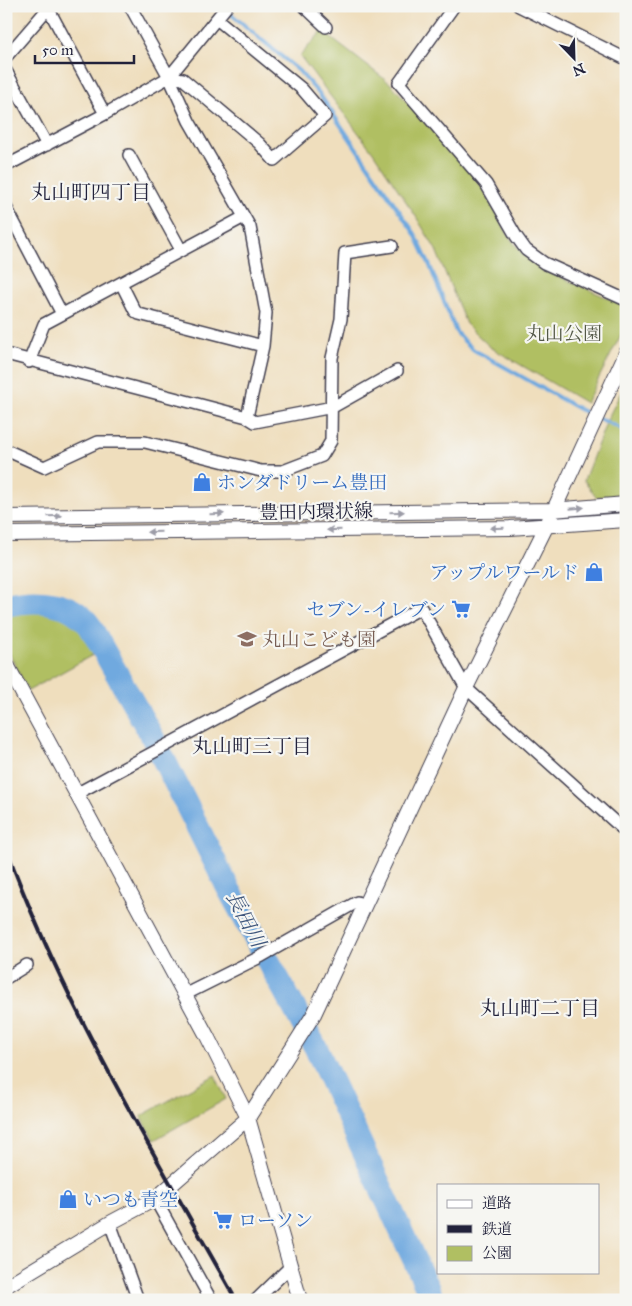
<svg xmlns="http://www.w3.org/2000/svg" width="632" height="1306" viewBox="0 0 632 1306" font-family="'IM FELL Great Primer','Noto Serif JP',serif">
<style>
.green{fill:#b0bf62;stroke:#69704e}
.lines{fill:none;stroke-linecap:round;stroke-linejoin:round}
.stream{stroke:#6fa9df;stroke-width:4}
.river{stroke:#6fa9df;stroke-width:24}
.minor-casing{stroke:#413e4e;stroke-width:14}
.tertiary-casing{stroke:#413e4e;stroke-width:16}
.minor{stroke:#fff;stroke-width:11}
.tertiary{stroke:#fff;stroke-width:14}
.rail{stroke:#22223b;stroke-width:4}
.oneway{fill:#9c9ca7}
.labels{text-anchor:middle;stroke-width:4.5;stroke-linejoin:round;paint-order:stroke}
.park-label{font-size:19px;fill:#545949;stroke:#f6f6f2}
.shop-label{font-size:19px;fill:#366cbe;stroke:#f6f6f2;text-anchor:start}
.street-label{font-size:19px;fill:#22223b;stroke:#f6f6f2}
.education-label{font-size:19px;fill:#785e54;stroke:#f6f6f2;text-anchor:start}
.neighbourhood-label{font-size:20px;fill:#22223b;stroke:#f6f6f2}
.water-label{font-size:20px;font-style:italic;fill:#41587d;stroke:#f6f6f2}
</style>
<rect width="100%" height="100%" fill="#f6f6f2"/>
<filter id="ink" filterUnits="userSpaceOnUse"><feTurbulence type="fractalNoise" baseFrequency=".02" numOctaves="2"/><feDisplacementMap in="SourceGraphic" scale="10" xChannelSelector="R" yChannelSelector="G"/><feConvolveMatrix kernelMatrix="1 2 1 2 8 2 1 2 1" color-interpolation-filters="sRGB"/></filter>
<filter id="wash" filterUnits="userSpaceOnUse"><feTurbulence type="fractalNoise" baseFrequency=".0096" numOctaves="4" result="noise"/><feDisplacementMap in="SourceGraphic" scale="20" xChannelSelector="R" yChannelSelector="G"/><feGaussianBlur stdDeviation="1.12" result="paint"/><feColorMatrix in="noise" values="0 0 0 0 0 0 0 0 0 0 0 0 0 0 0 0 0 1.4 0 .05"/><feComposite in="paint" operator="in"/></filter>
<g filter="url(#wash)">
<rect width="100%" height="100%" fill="#efdebd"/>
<path class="green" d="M322,31L391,84L481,185L510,238L522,253L542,269L626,306V325L586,403L490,347L466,324L436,250L415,215L373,152L300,56Z
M626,382V494L596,497L584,480L608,418Z
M24,607L57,612L80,621L98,652L28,691L6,647V612Z
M215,1075L226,1099L154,1140L141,1116Z"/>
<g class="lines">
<path class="stream" d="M225,9L299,71L320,95L415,234L430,266L456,332L464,341L474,350L510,370L579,409L626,431"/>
<path class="river" d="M6,605C36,598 71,600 90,626L154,740L227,886L316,1048L433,1300"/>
</g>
</g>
<g filter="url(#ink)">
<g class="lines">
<g class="minor-casing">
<path id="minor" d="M47,6L105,114
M304,6L326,27
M454,6L399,83L486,184L516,236L526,250L544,263L626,300
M519,6L626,59
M6,57L50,6
M6,71L47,145
M169,77L183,79L259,143L274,160L325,116L302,89L218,20
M129,155L181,250
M6,166L105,114L169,77L227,6
M6,207L62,314
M121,283L135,311L139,314L263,346
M6,354L247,417L263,346L266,313L250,227L189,121L169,77L130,6
M29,362L44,324L244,217
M247,417L255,422L333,407L397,371
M6,450L44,467L98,442H145L261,471H283L322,456L331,441L332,358L341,319L345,253L392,246
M76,794L421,608L466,688L626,832
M6,978L27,965
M184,995L262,956L357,902L364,906
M155,1199L211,1300
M110,1223L138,1300
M256,1300L291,1266"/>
</g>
<g class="tertiary-casing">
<path id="tertiary" d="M6,517L552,510L626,504
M6,534L510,528L626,520
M6,663L207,1036L248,1118L300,1300
M6,1286L110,1223L155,1199L248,1118L314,1014L466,688L546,527L626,353"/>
</g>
<use href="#minor" class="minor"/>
<use href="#tertiary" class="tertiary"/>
<path class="rail" d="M6,848C64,1006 154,1153 236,1300"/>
</g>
<defs><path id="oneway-solid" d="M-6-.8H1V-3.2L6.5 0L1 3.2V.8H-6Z" transform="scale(1.25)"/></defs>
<g class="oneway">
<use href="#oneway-solid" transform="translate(577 508) rotate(-5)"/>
<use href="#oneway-solid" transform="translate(397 512) rotate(-1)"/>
<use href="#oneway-solid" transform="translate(217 514) rotate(-1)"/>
<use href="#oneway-solid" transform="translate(55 516) rotate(-1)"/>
<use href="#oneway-solid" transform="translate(497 528) rotate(179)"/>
<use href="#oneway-solid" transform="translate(334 530) rotate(179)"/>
<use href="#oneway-solid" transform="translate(154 532) rotate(179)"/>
</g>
</g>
<defs>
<g id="shop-bare" transform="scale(1.5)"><path d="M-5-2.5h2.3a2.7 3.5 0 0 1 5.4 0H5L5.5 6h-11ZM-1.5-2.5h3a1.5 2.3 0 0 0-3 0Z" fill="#3f7fe0" stroke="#f6f6f2" stroke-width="2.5" paint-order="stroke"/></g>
<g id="supermarket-bare" transform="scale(1.5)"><path d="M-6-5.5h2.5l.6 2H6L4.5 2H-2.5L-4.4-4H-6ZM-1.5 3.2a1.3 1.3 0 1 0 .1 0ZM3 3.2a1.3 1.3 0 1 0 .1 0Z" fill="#3f7fe0" stroke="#f6f6f2" stroke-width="2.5" paint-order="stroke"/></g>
<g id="school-bare" transform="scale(1.5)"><path d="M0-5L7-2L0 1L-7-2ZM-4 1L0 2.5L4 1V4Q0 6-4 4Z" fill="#8d6e63" stroke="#f6f6f2" stroke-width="2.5" paint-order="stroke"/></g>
</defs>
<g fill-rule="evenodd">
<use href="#shop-bare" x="202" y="482"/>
<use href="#shop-bare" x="594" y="572"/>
<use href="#supermarket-bare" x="461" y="609"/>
<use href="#school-bare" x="247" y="639"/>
<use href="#shop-bare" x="68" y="1199"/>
<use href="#supermarket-bare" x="223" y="1220"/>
</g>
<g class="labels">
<g class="park-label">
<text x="564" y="340">丸山公園</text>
</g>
<g class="shop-label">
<text x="217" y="489">ホンダドリーム豊田</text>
<text x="579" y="579" text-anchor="end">アップルワールド</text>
<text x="446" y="616" text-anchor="end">セブン-イレブン</text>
<text x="83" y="1206">いつも青空</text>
<text x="238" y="1227">ローソン</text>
</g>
<g class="street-label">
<text transform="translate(316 511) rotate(-1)" y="7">豊田内環状線</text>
</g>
<g class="education-label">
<text x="262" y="646">丸山こども園</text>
</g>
<g class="neighbourhood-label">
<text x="91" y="199">丸山町四丁目</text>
<text x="252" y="753">丸山町三丁目</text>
<text x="540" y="1015">丸山町二丁目</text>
</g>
<g class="water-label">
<text transform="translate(246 919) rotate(62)" y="7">長田川</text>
</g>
</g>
<rect width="632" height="1306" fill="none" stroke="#f6f6f2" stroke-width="25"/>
<rect x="437" y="1184" width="162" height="90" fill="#f6f6f2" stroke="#a1a1a9"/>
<rect x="447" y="1200" width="25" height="8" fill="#ffffff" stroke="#a1a1a9"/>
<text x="482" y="1208" font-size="15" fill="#22223b">道路</text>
<rect x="447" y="1225" width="25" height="8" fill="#22223b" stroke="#a1a1a9"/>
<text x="482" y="1234" font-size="15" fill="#22223b">鉄道</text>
<rect x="447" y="1246" width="25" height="15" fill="#b0bf62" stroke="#a1a1a9"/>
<text x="482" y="1258" font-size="15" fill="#22223b">公園</text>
<g transform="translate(574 58) rotate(157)" stroke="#f6f6f2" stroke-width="4" paint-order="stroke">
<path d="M0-4L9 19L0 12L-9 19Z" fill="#22223b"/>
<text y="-8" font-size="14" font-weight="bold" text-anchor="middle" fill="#22223b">N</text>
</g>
<path d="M35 55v8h99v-8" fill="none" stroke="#22223b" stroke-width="2.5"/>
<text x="42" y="55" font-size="15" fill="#22223b" stroke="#f6f6f2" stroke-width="4" paint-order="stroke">50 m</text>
</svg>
